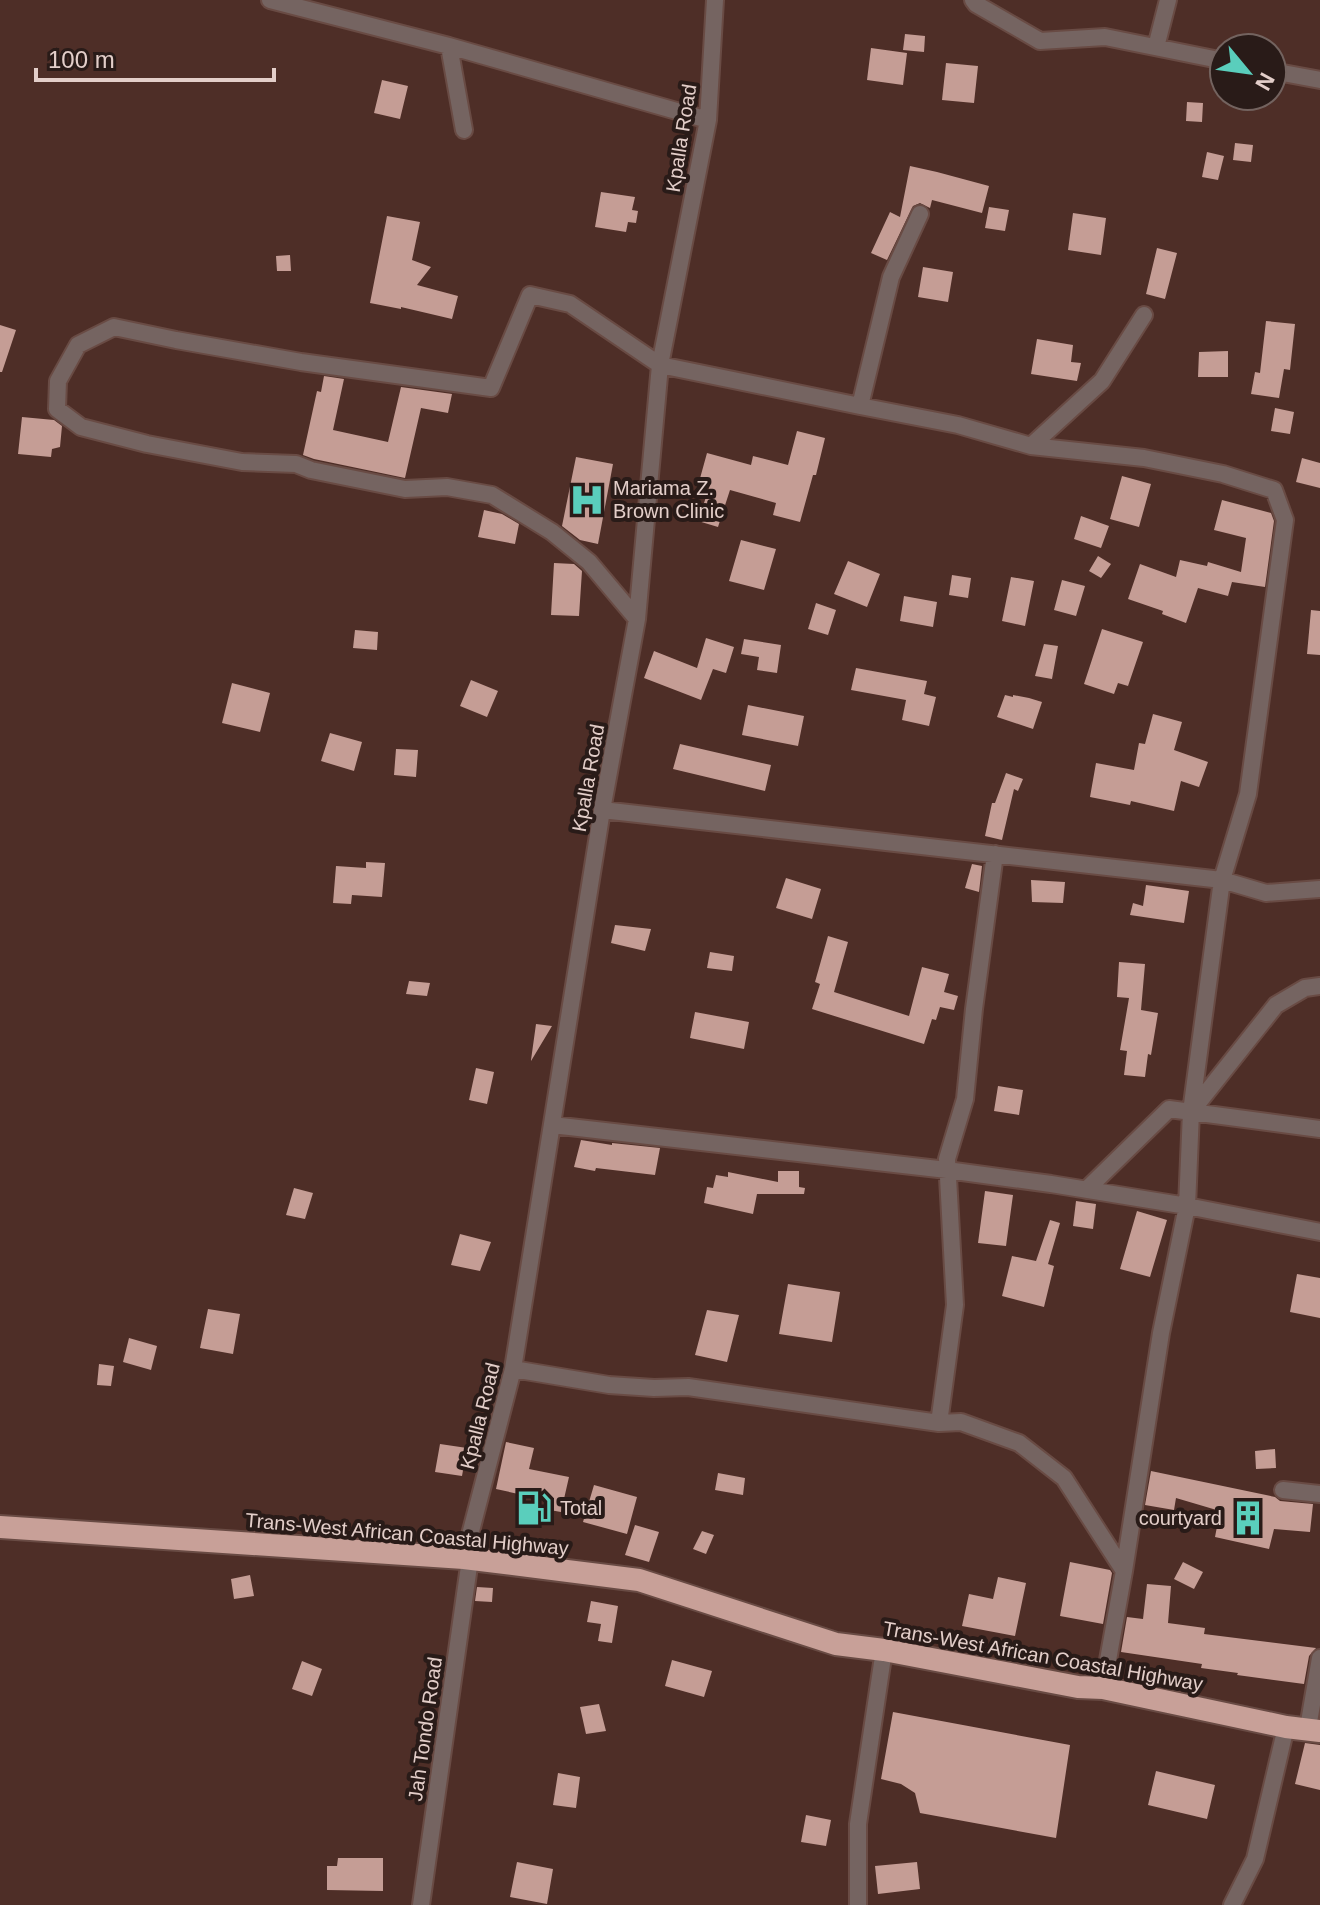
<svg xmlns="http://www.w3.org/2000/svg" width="1320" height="1905" viewBox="0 0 1320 1905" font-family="Helvetica,sans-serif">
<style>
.building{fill:#c59d95}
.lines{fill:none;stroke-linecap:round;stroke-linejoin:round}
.minor-casing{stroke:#694b44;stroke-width:20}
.highway-casing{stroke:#694b44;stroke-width:26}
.minor{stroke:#756461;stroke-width:16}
.highway{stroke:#c8a098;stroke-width:22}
.labels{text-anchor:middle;stroke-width:8;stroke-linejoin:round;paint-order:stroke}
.street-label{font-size:20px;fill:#e3cec9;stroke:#291b18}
.poi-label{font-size:20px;fill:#e3cec9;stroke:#291b18;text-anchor:start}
</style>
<rect width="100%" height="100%" fill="#4e2e27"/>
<path class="building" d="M905,34L925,36L924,52L903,50Z
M871,48L907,53L903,85L867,80Z
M946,63L978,66L974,103L942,100Z
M382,80L408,86L400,119L374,113Z
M1187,102L1203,103L1202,122L1186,121Z
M1235,143L1253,145L1251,162L1233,160Z
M1207,152L1224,156L1218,180L1202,177Z
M910,166L937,172L989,186L982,213L932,200L930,208L920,203L913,206L887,260L871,253L890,212L900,217Z
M601,192L635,197L632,210L638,211L636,223L628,222L626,232L595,227Z
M989,207L1009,210L1005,231L985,228Z
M1073,213L1106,218L1101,255L1068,250Z
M387,216L420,222L412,260L431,267L417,285L458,296L452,319L401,307V309L370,303Z
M1157,248L1177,253L1165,299L1146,294Z
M290,255L291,271H277L276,256Z
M923,267L953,272L948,302L918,297Z
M1266,321L1295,324L1290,370L1284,369L1279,398L1251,394L1255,372L1260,373Z
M0,325L16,330L2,372H0Z
M1037,339L1073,345L1071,362L1081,363L1077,381L1031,374Z
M1228,351V377H1198L1199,352Z
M324,376L344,379L333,430L388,442L401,387L452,394L448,413L421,408L405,478L314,459L303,455L317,391L321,392Z
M1275,408L1294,412L1290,434L1271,431Z
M22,417L54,420L62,426L60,447L52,449L51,457L18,454Z
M797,431L825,438L816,475H813L800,522L773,515L776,503L730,490L718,527L698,521L710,485L699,482L707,453L751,465L753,456L788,465Z
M576,457L613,464L598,544L580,540L562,526Z
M1302,458L1320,463V488L1296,482Z
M1122,476L1151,484L1139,527L1110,519Z
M1222,500L1271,513L1274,521L1265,587L1232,582L1228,596L1198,588L1186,623L1162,614L1163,611L1128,599L1140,564L1176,577L1180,560L1207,566L1208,562L1241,572L1246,538L1214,530Z
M484,510L502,514L519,524L515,544L478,537Z
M1081,516L1109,526L1101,548L1074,539Z
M741,540L776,549L764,590L729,581Z
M1098,556L1111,564L1101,578L1089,571Z
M848,561L880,574L867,607L834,594Z
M554,563L574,564L582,571L579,616L551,615Z
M952,575L971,578L968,598L949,595Z
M1011,577L1034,581L1025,626L1002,621Z
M1062,580L1085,586L1076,616L1054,610Z
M904,596L937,602L933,627L900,621Z
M816,603L836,610L828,635L808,629Z
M1311,610L1320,611V655L1307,654Z
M1102,629L1143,642L1128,686L1118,683L1114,694L1084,684Z
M355,630L378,632L377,650L353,648Z
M706,638L734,647L726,673L713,669L701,700L644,678L654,651L697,668Z
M744,639L781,645L777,673L757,670L759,657L741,654Z
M1044,644L1058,646L1052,679L1035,676Z
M856,668L927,681L924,694L936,697L929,726L902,720L906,700L851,690Z
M471,680L498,691L487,717L460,706Z
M232,683L270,693L260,732L222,723Z
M1005,695L1013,697V695L1029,698L1042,702L1033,729L997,717Z
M748,705L804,716L798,746L742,735Z
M1153,714L1182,722L1174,750L1208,762L1199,787L1181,781L1174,811L1131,801L1130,805L1090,797L1096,763L1134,770L1139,743L1145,744Z
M330,733L362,742L354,771L321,761Z
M680,744L771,765L765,791L673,769Z
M396,749L418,750L416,777L394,775Z
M1006,773L1023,779L1018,791L1014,789L1002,840L985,836L992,803H995Z
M366,862L385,863L382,897L352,895L351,904L333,903L336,866L366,868Z
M972,864L982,866L979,892L965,888Z
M786,878L821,889L812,919L776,908Z
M1031,880L1065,882L1063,903L1032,902Z
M1146,885L1189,891L1184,923L1130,915L1133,903L1143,906Z
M615,925L651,929L645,951L611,943Z
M828,936L848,942L834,992L909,1016L922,967L949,974L944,992L958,996L954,1010L940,1007L936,1020L932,1019L924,1044L812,1009L820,984L815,982Z
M710,952L734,956L732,971L707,968Z
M1119,962L1145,964L1141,1010L1158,1013L1151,1055L1148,1054L1145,1077L1124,1075L1127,1051L1120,1050L1129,998L1117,997Z
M409,981L430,983L427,996L406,994Z
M695,1012L749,1022L744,1049L690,1038Z
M536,1024L552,1026L531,1061V1060Z
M476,1068L494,1072L487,1104L469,1100Z
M998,1086L1023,1090L1019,1115L994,1111Z
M581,1140L612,1145V1143L660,1148L655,1175L596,1168L595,1171L574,1167Z
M778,1171H799V1187L805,1188L804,1194H757L753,1214L704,1203L707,1187L713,1188L716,1175L728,1177V1172L778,1182Z
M294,1188L313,1193L305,1219L286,1215Z
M985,1191L1013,1195L1006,1246L978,1243Z
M1076,1201L1096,1204L1093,1229L1073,1226Z
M1137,1211L1167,1220L1150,1277L1120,1269Z
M1050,1220L1060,1223L1048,1264L1054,1266L1044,1307L1002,1296L1012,1256L1036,1261Z
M460,1234L491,1242L480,1271L451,1265Z
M1297,1274L1320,1278V1318L1290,1312Z
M788,1284L840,1292L832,1342L779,1334Z
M208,1309L240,1314L233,1354L200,1348Z
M707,1310L739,1315L727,1362L695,1355Z
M129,1338L157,1346L151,1370L123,1362Z
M99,1364L114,1366L111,1386L97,1385Z
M506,1442L534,1448L529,1469L569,1477L561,1512L544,1509L546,1500L496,1489Z
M440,1444L467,1448L462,1476L435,1472Z
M1275,1449L1276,1468L1256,1469L1255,1451Z
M1151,1471L1275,1497L1280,1501L1313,1504L1310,1532L1274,1529L1269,1549L1215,1537L1220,1511L1176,1498L1174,1510L1145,1505Z
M718,1473L745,1478L743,1495L715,1490Z
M594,1485L637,1497L627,1534L583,1522Z
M635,1525L659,1532L649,1562L625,1555Z
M702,1531L714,1535L706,1554L693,1549Z
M1070,1562L1110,1570L1112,1573L1103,1624L1060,1616Z
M1183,1562L1203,1572L1194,1589L1174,1579Z
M250,1575L254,1596L234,1599L231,1579Z
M998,1577L1026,1583L1015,1636L962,1626L969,1594L993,1599Z
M1147,1584L1171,1586L1168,1623L1205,1628L1204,1634L1316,1648L1309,1656L1304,1684L1237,1675L1238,1673L1201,1668L1202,1664L1121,1652L1127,1617L1143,1619Z
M477,1587L493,1588L492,1602L475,1601Z
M591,1601L618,1606L612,1643L598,1641L601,1624L587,1622Z
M672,1660L712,1671L704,1697L665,1686Z
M302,1661L322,1669L312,1696L292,1689Z
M599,1704L606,1731L586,1734L580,1707Z
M893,1712L1070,1745L1056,1838L920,1813L915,1793L901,1784L881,1779Z
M1305,1743L1320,1745V1790L1295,1784Z
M1156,1771L1215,1785L1207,1819L1148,1805Z
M558,1773L580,1777L576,1808L553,1805Z
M806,1815L831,1820L826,1846L801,1842Z
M338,1858H383V1891L327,1890V1866H337Z
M517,1862L553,1869L547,1904L510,1897Z
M917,1862L920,1889L878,1894L875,1866Z"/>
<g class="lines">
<g class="minor-casing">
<path id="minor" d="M270,0L449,46L708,120
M973,0L976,4L1040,41L1105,37L1224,61
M449,46L464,130
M1156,47L1168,0
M1272,71L1320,80
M860,406L958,425L1031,446L1102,381L1144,315
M637,619L589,562L552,532L492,495L447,487L405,489L311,470L296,464L242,462L147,444L81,427L57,409L58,381L78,345L114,327L176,340L301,362L491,388L530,295L570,304L660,365L860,406L891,277L920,214
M602,810L1222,880L1266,893L1320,889
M1191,1112L1276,1005L1305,988L1320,986
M552,1125L947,1170L1051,1184L1187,1206L1191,1112L1222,880L1248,794L1285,520L1274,490L1223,474L1144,458L1031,446
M1086,1190L1169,1109L1320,1129
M513,1369L609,1385L654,1388L688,1387L939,1423L961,1422L1019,1443L1064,1478L1124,1571
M939,1423L955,1305L947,1159L965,1099L974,1009L995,854
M1283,1490L1320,1494
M464,1558L513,1369L602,810L637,619L660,365L708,120L715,0
M1103,1688L1124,1571L1161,1333L1187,1206L1320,1232
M1308,1728L1320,1658
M421,1905L470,1559
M858,1905V1824L884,1650
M1232,1905L1255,1859L1286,1727"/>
</g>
<g class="highway-casing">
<path id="highway" d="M0,1527L464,1558L639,1580L836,1644L884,1650L1078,1687L1103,1688L1286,1727L1320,1731"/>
</g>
<use href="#minor" class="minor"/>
<use href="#highway" class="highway"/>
</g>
<defs>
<g id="hospital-bare" transform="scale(2.76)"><path d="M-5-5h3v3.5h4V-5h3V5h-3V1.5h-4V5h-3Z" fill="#5acebc" stroke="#291b18" stroke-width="2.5" paint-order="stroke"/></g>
<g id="fuel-bare" transform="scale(2.76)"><path d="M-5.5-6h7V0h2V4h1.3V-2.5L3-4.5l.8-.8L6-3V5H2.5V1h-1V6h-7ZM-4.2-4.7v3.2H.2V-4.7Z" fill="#5acebc" stroke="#291b18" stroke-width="2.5" paint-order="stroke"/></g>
<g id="building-bare" transform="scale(2.76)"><path d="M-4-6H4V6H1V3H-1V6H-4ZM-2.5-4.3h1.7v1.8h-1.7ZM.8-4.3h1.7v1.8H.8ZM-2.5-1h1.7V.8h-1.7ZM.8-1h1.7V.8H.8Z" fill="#5acebc" stroke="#291b18" stroke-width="2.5" paint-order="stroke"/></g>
</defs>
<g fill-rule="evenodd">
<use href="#hospital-bare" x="587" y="500"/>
<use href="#fuel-bare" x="534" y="1508"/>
<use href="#building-bare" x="1248" y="1518"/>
</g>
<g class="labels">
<g class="street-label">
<text transform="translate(681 138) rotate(-81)" y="7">Kpalla Road</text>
<text transform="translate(588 778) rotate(-80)" y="7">Kpalla Road</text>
<text transform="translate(480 1416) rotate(-76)" y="7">Kpalla Road</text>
<text transform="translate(407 1534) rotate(5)" y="7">Trans-West African Coastal Highway</text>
<text transform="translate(1043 1656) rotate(10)" y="7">Trans-West African Coastal Highway</text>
<text transform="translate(425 1729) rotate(-82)" y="7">Jah Tondo Road</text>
</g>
<g class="poi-label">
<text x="613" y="495">Mariama Z.<tspan x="613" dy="23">Brown Clinic</tspan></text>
<text x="560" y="1515">Total</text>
<text x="1222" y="1525" text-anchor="end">courtyard</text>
</g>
</g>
<g transform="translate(1248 72) rotate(119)"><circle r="38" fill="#291b18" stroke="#73635f" stroke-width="2"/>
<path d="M0-6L14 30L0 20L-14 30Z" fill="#5acebc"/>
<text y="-12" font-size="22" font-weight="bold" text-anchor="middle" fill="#e3cec9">N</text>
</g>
<path d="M36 68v12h238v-12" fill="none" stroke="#e3cec9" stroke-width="4"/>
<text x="48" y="68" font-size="24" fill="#e3cec9" stroke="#291b18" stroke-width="6" paint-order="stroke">100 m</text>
</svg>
